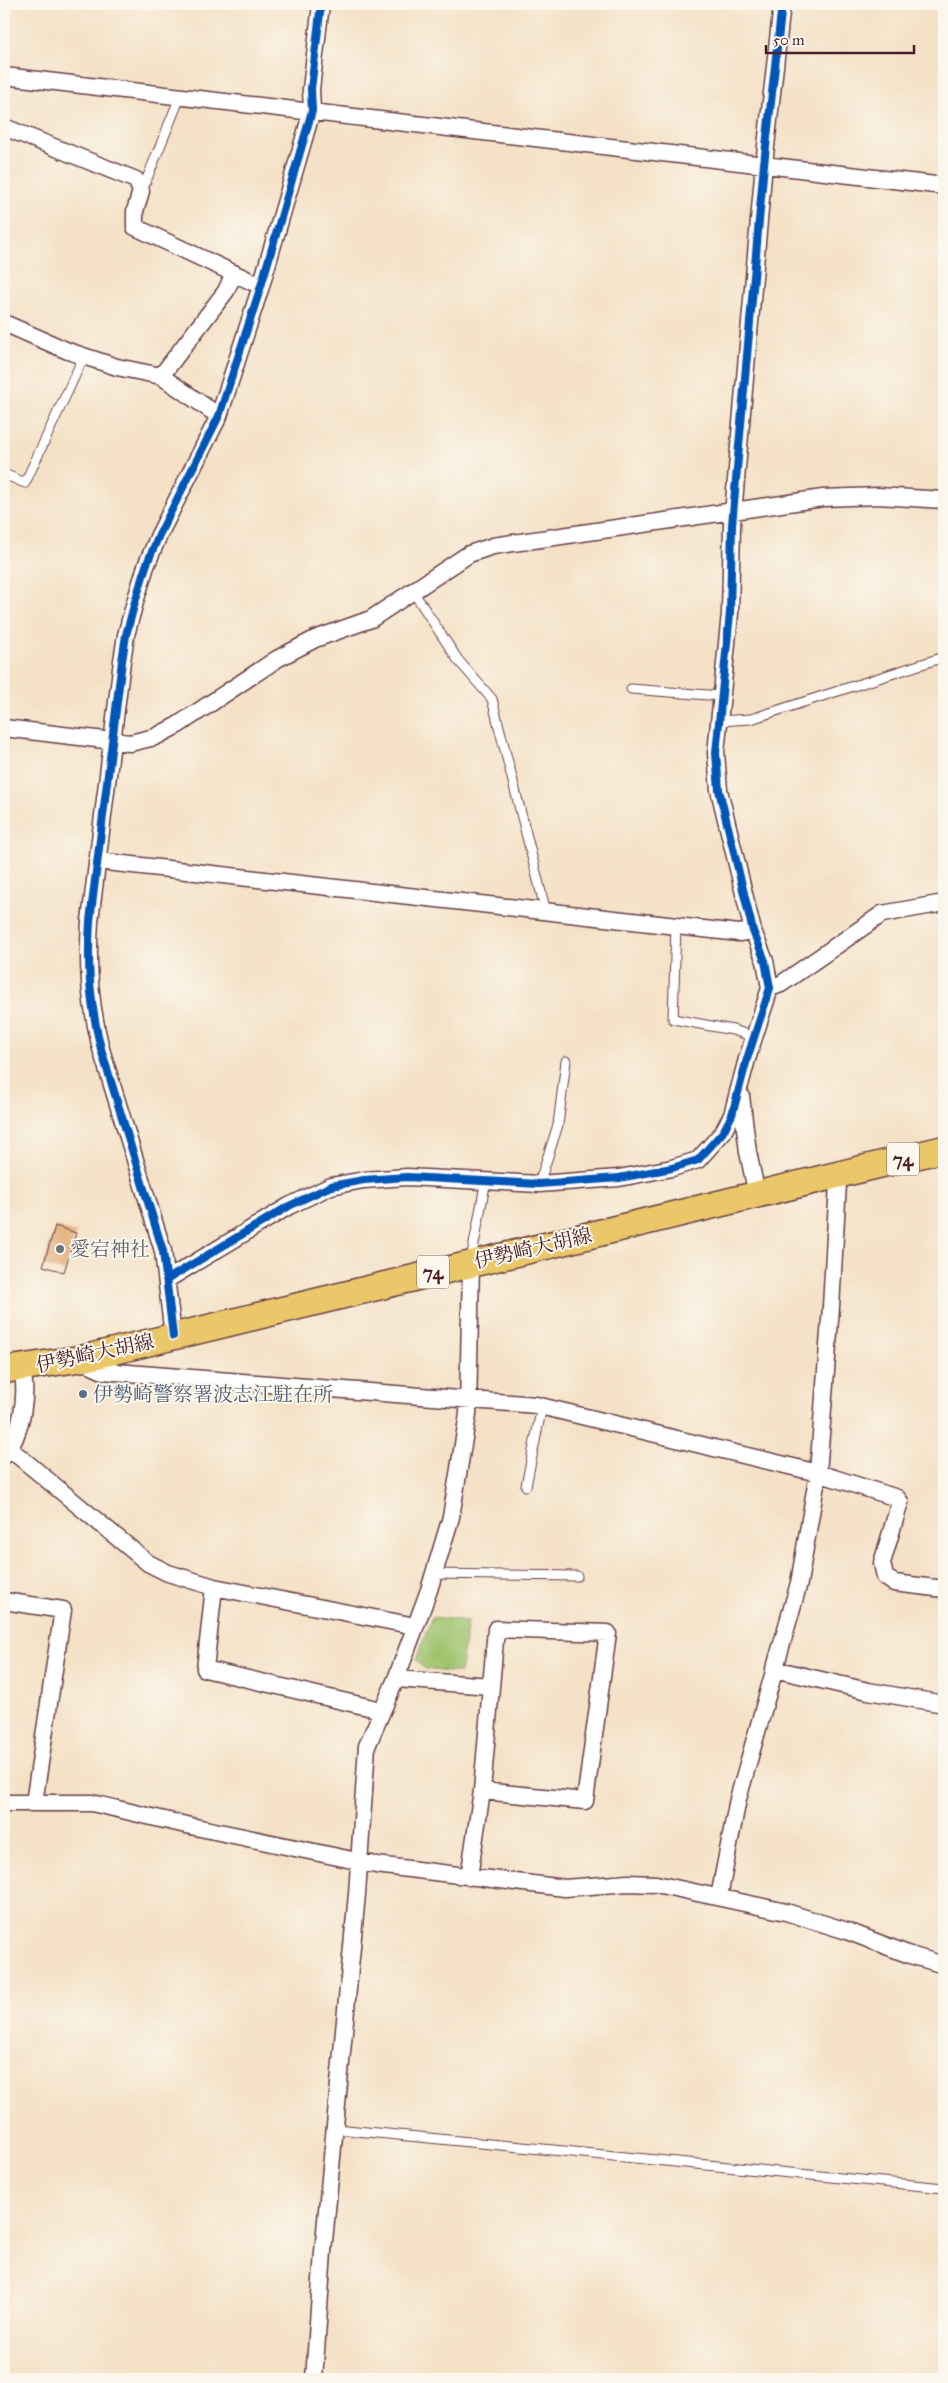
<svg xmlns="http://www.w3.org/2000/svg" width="948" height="2383" viewBox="0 0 948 2383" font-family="'IM FELL Great Primer','Noto Serif JP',serif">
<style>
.green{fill:#9dc36d;stroke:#74714c}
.building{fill:#e0a972}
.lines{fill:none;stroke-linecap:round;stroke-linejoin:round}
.service-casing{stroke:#643c42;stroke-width:11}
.minor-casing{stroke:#643c42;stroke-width:19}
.primary-casing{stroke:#643c42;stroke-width:29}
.service{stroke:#fff;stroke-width:9}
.minor{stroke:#fff;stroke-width:16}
.primary{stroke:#eac769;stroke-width:26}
.cycleway-casing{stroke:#fbf7ec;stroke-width:11}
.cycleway{stroke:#0057b8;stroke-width:8}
.worship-dot{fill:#6b7280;stroke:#fbf7ec;stroke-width:2}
.service-dot{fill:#5c6f8a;stroke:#fbf7ec;stroke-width:2}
.labels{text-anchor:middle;stroke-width:4;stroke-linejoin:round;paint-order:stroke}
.shield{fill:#fbf7ec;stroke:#7f6065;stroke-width:1}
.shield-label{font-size:19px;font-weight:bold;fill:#4a1f2b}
.street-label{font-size:20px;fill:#4a1f2b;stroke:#fbf7ec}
.worship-label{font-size:20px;fill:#5b616d;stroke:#fbf7ec;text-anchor:start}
.service-label{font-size:20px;fill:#4e5e75;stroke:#fbf7ec;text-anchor:start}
</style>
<rect width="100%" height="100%" fill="#fbf7ec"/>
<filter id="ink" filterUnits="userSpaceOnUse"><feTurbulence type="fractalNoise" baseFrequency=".02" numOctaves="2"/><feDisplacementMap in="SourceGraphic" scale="10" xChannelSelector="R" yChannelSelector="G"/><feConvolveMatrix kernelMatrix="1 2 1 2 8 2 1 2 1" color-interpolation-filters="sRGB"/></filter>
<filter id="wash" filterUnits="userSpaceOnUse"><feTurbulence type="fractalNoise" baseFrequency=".0096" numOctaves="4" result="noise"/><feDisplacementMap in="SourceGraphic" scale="20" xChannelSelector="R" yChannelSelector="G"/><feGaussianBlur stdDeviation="1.12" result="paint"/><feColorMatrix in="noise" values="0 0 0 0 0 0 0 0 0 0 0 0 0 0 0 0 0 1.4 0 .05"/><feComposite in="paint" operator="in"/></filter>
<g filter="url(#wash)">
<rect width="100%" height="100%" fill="#f4e1c6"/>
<path class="green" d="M432,1617L468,1621L460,1673L424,1669L416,1660Z"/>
<g id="blocks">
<path class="building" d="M55,1226L76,1233L64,1272L43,1266Z"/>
</g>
</g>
<g filter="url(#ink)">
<use href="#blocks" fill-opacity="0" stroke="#643c42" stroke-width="1"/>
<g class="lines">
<g class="service-casing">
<path id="service" d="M142,191L180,97
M4,474L25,483L84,356
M412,590L458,660L492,699L546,912
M631,689L721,696
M719,721L751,719L944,657
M676,926L673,1019L733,1030L754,1037
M539,1184L558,1125L566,1061
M471,1260L486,1180
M526,1486L542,1406
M434,1574L577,1576
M336,2129L944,2188"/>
</g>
<g class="minor-casing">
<path id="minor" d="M4,76L944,186
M4,127L136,180L141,191L135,211V227L261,286
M4,323L68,351L117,367L161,376L219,416
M161,376L226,291L234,273
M4,728L130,743L155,737L178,725L277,659L315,639L371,619L469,554L493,546L823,498L878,496L944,500
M97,861L739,933L753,931
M770,988L781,984L882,914L944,903
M741,1096L748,1152L757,1195
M168,1279L289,1206L331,1186L364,1180L407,1177L539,1184L619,1178L672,1168L698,1160L723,1132L732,1115L747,1059L770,988L765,961L753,931L719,790L716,753L730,613L732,525L764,164L782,4
M173,1336L163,1251L101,1049C90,1004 87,967 90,921L122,661L126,635L135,602L146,566L159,535L219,416L261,286L312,111L311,89L321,4
M85,1358L92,1366L103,1371L536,1405L818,1473L897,1498L900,1502L882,1563L885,1577L894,1583L944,1589
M10,1449L148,1563L168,1573L214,1587L415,1626
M4,1456C22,1434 28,1395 22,1368
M214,1587L205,1669L381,1710
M4,1601L63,1610L34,1803
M774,1669L868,1691L944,1704
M396,1679L491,1686
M4,1803H92L186,1825L376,1865L565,1888L628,1883L656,1884L786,1912L847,1931L910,1955L944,1965
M469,1877L482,1791L496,1629L608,1633L585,1801L482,1791
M719,1897L738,1799L799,1583L818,1473L831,1307L838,1183L836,1176
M314,2379L323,2252L357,1894L367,1746L396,1679L429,1590L451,1517L468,1414L471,1263"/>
</g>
<g class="primary-casing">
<path id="primary" d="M4,1370L85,1358L944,1149"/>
</g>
<use href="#service" class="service"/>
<use href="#minor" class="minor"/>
<use href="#primary" class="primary"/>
<g class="cycleway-casing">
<path id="cycleway" d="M168,1279L289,1206L331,1186L364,1180L407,1177L539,1184L619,1178L672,1168L698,1160L723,1132L732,1115L747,1059L770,988L765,961L753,931L719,790L716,753L730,613L732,525L764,164L782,4
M173,1336L163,1251L101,1049C90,1004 87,967 90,921L122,661L126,635L135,602L146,566L159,535L219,416L261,286L312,111L311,89L321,4"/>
</g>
<use href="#cycleway" class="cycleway"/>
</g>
</g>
<circle class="worship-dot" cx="60" cy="1249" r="5"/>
<circle class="service-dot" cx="83" cy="1394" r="5"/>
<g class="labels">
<g class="shield">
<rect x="887" y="1142.5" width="32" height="33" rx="4"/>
<rect x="417" y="1255.5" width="32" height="33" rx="4"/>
</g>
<g class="shield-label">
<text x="903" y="1166">74</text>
<text x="433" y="1279">74</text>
</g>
<g class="street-label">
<text transform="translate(533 1248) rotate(-13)" y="7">伊勢崎大胡線</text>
<text transform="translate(95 1353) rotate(-12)" y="7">伊勢崎大胡線</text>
</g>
<g class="worship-label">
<text x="70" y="1256">愛宕神社</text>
</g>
<g class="service-label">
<text x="93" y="1401">伊勢崎警察署波志江駐在所</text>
</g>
</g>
<rect width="948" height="2383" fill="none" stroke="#fbf7ec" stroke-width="20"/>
<path d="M766 45v8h148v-8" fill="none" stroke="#4a1f2b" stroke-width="2.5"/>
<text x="773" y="45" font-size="15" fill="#4a1f2b" stroke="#fbf7ec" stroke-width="4" paint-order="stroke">50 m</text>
</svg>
